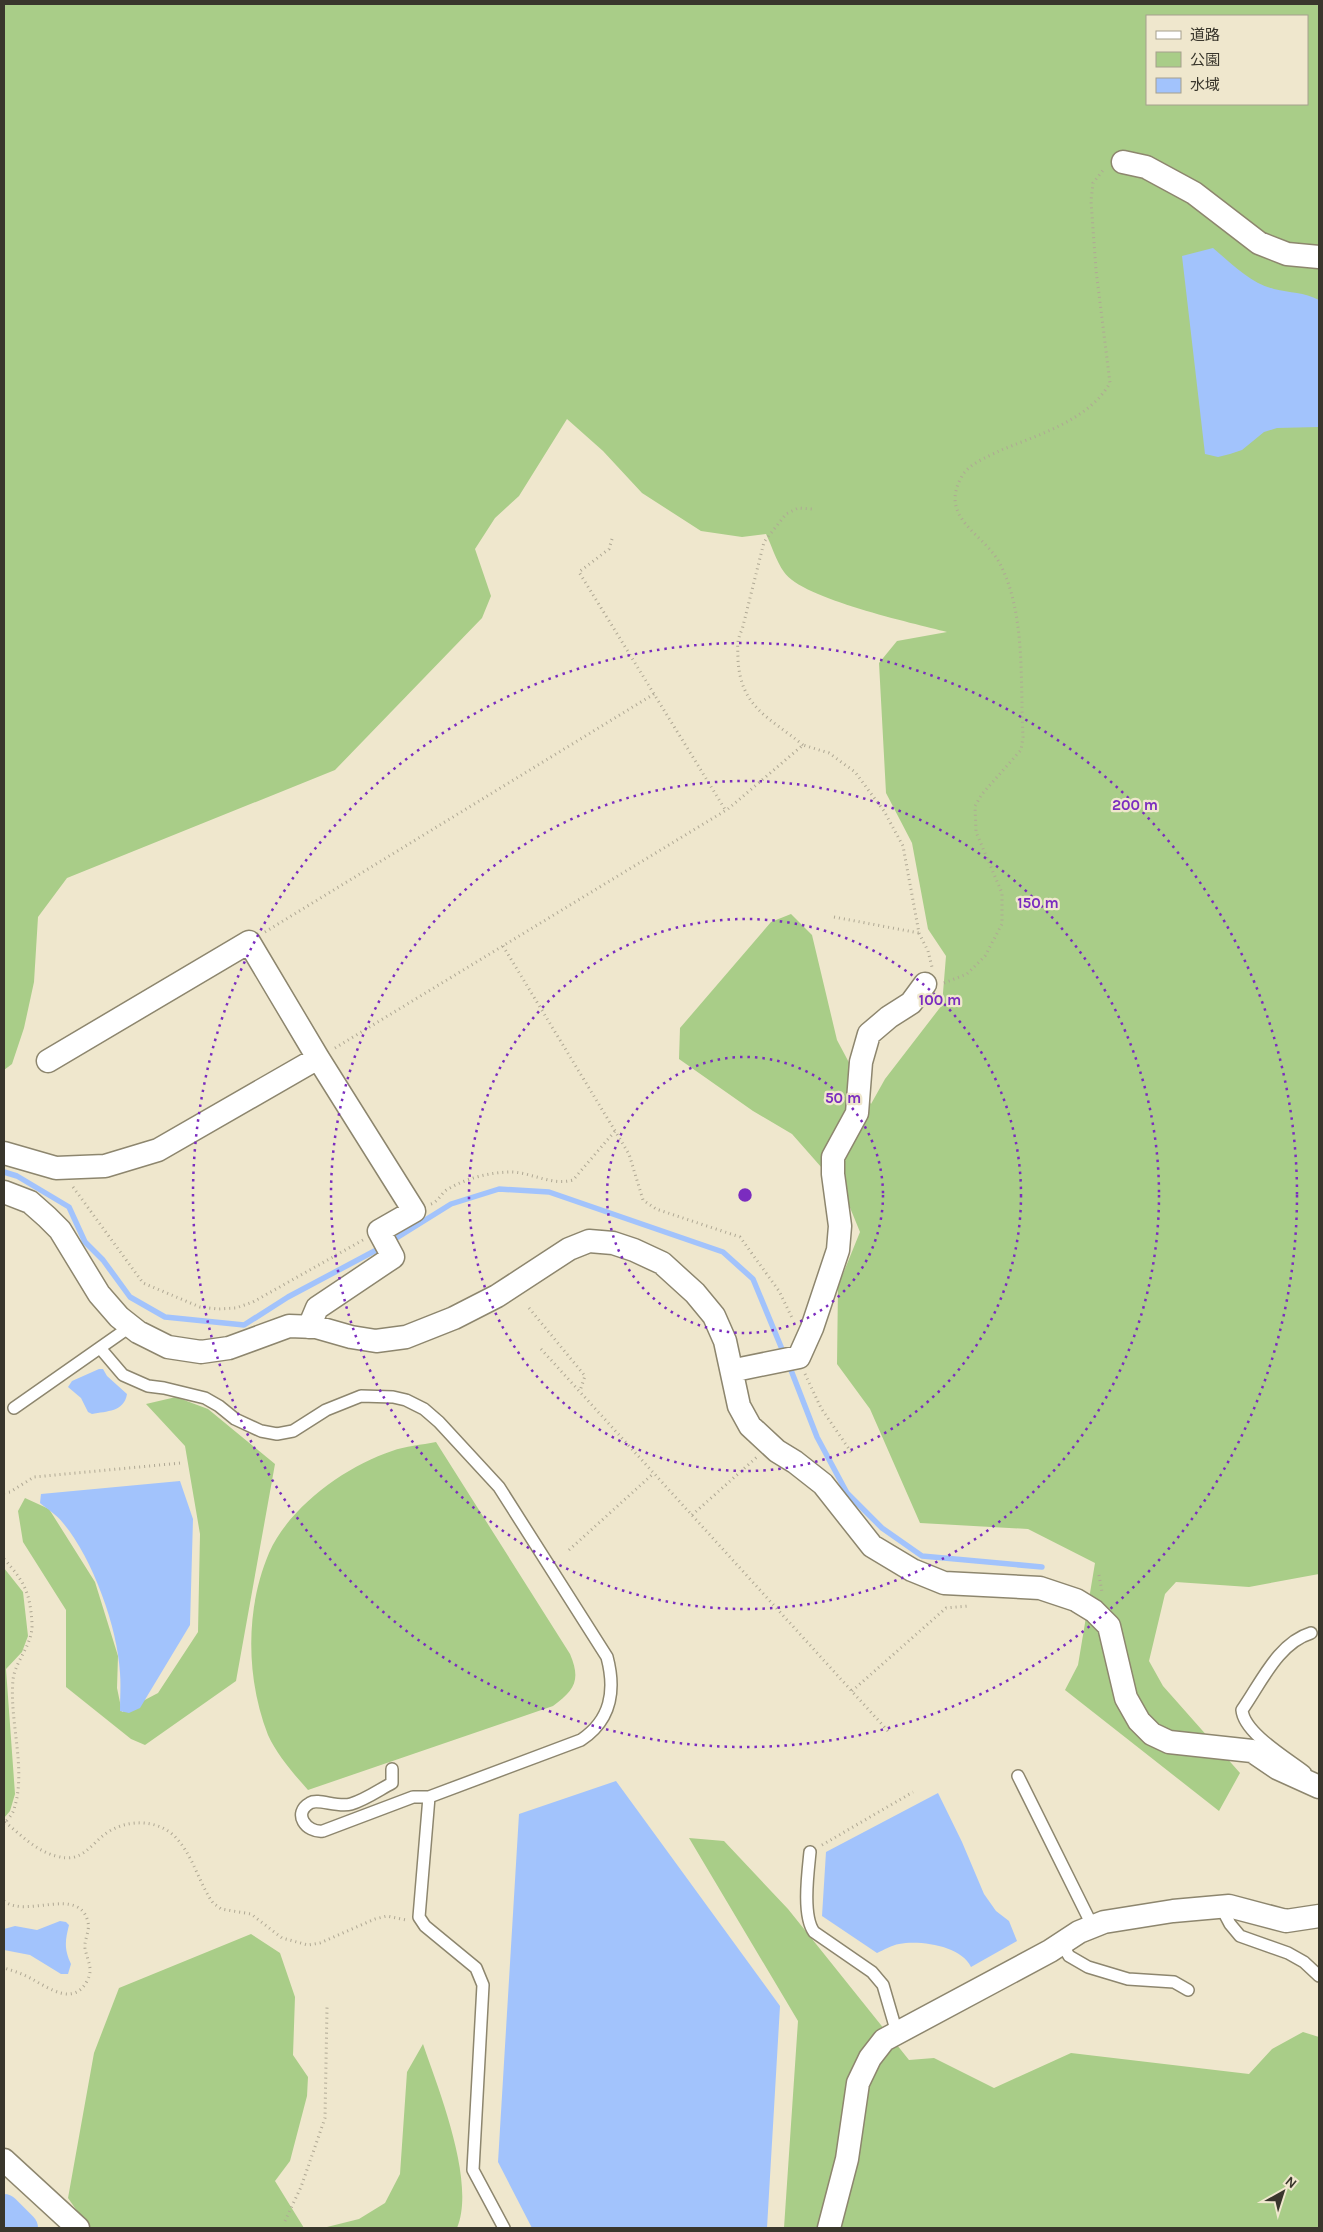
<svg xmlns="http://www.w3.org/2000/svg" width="1323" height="2232" viewBox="0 0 1323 2232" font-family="Karla,'Noto Sans JP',sans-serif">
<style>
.green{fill:#a9cd88;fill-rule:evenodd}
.water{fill:#a2c3fc}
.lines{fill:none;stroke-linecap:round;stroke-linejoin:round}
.stream{stroke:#a2c3fc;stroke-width:5.5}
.river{stroke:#a2c3fc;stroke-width:32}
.service-casing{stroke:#8d866e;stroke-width:14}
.minor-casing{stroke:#8d866e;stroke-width:25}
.path{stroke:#afa894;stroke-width:3;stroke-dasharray:1 4;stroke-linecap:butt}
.service{stroke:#fff;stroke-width:11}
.minor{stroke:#fff;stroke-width:22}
.ring{fill:none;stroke:#7b2cbf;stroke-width:2.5;stroke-dasharray:2.5 5}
.centre{fill:#7b2cbf;stroke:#efe7cd;stroke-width:2.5}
.ring-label{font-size:15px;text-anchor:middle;font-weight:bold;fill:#7b2cbf;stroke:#efe7cd;stroke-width:4.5;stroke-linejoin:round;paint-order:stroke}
</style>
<rect width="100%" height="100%" fill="#efe7cd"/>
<path class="green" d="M4,4H1319V1574L1249,1587L1176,1582L1165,1594L1149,1661L1163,1686L1240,1773L1219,1811L1065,1690L1078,1665L1095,1563L1028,1529L920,1523L870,1409L837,1364L838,1286L860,1232L844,1193L792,1134L753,1111L679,1059L680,1028L771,922L791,914L812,935L837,1040L871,1104L885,1079L942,1005L946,956L928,929L912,843L886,793L879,663L897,641L947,632C913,623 802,599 784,572C776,561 772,546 766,534L742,537L701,531L642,493L603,451L567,419L519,496L495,518L475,549L491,596L482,618L335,770L67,878L38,917L34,982L24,1028L12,1064L4,1070ZM1147,16H1307V104H1147Z
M176,1397L208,1409L275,1464L236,1681L145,1745L131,1739L66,1687V1610L23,1542L18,1511L25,1498L49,1509L95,1582L118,1656L117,1688L122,1712L158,1693L198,1632L200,1534L185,1446L146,1404Z
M436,1442L570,1654C581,1680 575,1690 553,1706L308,1790C293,1773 277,1755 268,1735C246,1679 245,1609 269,1553C289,1507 346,1466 392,1451C405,1446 422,1445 436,1442Z
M4,1568L23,1592L28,1636L22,1652L6,1669L15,1794L10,1811L4,1818Z
M689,1838L724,1841L788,1909L909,2060L934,2058L994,2088L1071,2053L1249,2074L1272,2049L1303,2032L1319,2037V2228H784L798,2021Z
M251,1934L280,1953L295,1997L293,2055L308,2077L307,2096L290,2161L275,2181L304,2228H89L68,2198L94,2053L119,1988Z
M423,2044C439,2091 476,2182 457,2228H323L359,2219L385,2203L400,2174L407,2072Z"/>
<path class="water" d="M1213,248C1232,264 1250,283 1274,289C1290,293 1304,292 1319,300V427L1277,428L1264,432L1242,450L1230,454L1218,457L1205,454L1182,256Z
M99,1369H103L107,1376L127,1394C124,1412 107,1411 92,1414L88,1412L81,1398L68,1387L72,1381Z
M180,1481L193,1519L190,1625L140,1708L129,1713L120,1711C120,1699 121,1685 120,1673C118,1628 92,1557 63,1523C57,1515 47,1509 40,1503L41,1494Z
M616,1781L780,2006L767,2228H532L498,2162L519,1814Z
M938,1793L962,1842L984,1894L996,1911L1009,1921L1017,1941L971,1967C961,1946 921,1940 899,1944C892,1945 884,1950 877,1953L822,1916L826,1852Z
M60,1921L66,1922L69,1925C65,1941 64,1949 71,1964L68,1974H61L30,1955L4,1950V1929L15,1926L37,1930Z"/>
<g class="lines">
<path class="stream" d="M4,1172L17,1176L69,1207L85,1242L103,1260L130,1297L165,1317L244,1325L288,1297L382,1247
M390,1242L451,1204L499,1189L549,1192L723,1252L753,1279L784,1354
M789,1365L817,1437L847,1493L882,1528L922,1556L1042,1567"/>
<path class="river" d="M4,2210L22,2228"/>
<g class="service-casing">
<path id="service" d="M100,1348L123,1375L148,1386L164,1388L205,1398L219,1406L235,1419L261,1431L277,1434L293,1431L326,1410L361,1396L393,1397L406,1400L424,1409L439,1422L499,1487L607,1657C616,1691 611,1720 581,1740L429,1797L419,1917L425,1926L476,1968L483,1985L473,2170L504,2228
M14,1408L131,1326
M392,1769V1783C379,1790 365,1800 351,1804C338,1808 318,1798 310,1803C292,1813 306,1833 323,1831L413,1797H429
M1305,1772C1287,1758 1244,1733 1242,1710C1261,1683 1278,1643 1311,1633
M1018,1776L1093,1927
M810,1852C808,1872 802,1916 814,1932L872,1972L883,1985L897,2033
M1221,1907L1230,1924L1240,1936L1288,1953L1304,1962L1319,1976
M1062,1944L1069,1956L1088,1967L1128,1979L1174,1982L1188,1990"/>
</g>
<g class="minor-casing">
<path id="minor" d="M1123,162L1146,167L1194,193L1259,243L1287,254L1319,257
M48,1061L249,942L318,1058L414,1211L379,1231L393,1257L317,1308L309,1327
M4,1153L56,1168L105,1166L158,1150L318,1058
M4,1192L30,1202L47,1217L60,1230L99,1294L119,1317L138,1332L168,1347L201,1352L229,1348L289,1326L316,1327L351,1337L376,1341L406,1337L454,1318L497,1296L569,1249L589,1241L613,1243L634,1250L662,1263L695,1293L714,1316L725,1341L739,1406L750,1426L777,1451L795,1462L823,1484L872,1546L912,1570L944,1583L1040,1588L1076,1600L1094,1611L1109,1626L1126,1698L1139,1721L1152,1734L1169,1742L1252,1751L1277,1768L1319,1787
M731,1369H740L799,1357L812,1328L838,1250L840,1226L833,1174V1157L857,1113L861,1062L869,1034L889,1017L911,1003L925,984
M4,2160L78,2228
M829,2228L847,2159L858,2083L870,2058L884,2040L1050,1951L1079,1932L1104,1922L1173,1911L1229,1906L1286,1921L1319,1916"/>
</g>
<path class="path" d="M612,539L609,549L579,572L726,811
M803,745C769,717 741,708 738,660C738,648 736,641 742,630L764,542L786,514L798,508L812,509
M834,917L919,933
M265,932L654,694
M503,946L629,1154L643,1200L656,1209L740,1237L779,1291L793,1320
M944,983L967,974L985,956L1002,924V893L976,832L975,806L982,794L1021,750L1023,737C1020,681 1026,612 999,562C983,533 938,518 962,476C969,464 987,457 999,451C1037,435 1088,421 1110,383L1096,270L1091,201L1093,183L1104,169
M335,1048L728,809L803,745L829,753L855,772L884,811L903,846L919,933L928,951L932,967
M73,1187L143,1283L200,1307L218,1309L236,1308L253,1302L363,1240
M431,1204C439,1201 441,1193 448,1189C467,1178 490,1172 512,1172C533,1173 552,1186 573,1180L615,1131
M529,1308L585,1376L580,1391
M541,1349L888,1731
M805,1374L821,1408L853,1455
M4,1493L10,1492L34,1477L181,1463
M692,1515L757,1457
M569,1550L654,1473
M4,1559C24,1581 30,1592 32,1623C33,1646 15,1660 13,1680C9,1721 27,1770 14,1809C13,1814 7,1820 4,1824
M1099,1575L1102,1592
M852,1691L946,1608L968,1606
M5,1822C21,1835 36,1851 56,1856C83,1864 90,1844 108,1832C127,1820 154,1819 172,1834C192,1851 198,1882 213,1903L221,1909L251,1914L282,1938L308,1945L320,1943L375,1919L387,1916L406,1920
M822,1845L913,1792
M4,1901C27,1919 79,1885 88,1922C90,1931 84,1940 85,1948C87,1961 94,1968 87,1981C74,2006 50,1989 32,1979C23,1974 14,1971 4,1968
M285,2221L301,2187L325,2118L327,2007"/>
<use href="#service" class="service"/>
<use href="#minor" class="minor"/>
</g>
<g class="ring">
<circle cx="745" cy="1195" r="138"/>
<circle cx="745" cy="1195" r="276"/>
<circle cx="745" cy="1195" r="414"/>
<circle cx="745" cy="1195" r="552"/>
</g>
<circle cx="745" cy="1195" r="8" class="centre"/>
<g class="ring-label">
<text x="1135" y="810">200 m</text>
<text x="1038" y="908">150 m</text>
<text x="940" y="1005">100 m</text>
<text x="843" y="1103">50 m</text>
</g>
<rect width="1323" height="2232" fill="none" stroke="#39362c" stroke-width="10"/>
<rect x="1146" y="15" width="162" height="90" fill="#efe7cd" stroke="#a6a08d"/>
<rect x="1156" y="31" width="25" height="8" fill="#ffffff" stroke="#a6a08d"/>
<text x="1190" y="40" font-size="15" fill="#39362c">道路</text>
<rect x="1156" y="52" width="25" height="15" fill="#a9cd88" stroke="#a6a08d"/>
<text x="1190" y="65" font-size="15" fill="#39362c">公園</text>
<rect x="1156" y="78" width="25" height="15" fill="#a2c3fc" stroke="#a6a08d"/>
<text x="1190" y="90" font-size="15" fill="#39362c">水域</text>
<g transform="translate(1283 2192) rotate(39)" stroke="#efe7cd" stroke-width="4" paint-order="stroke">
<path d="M0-4L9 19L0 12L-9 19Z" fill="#39362c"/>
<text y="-8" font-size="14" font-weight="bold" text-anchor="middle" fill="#39362c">N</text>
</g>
</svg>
